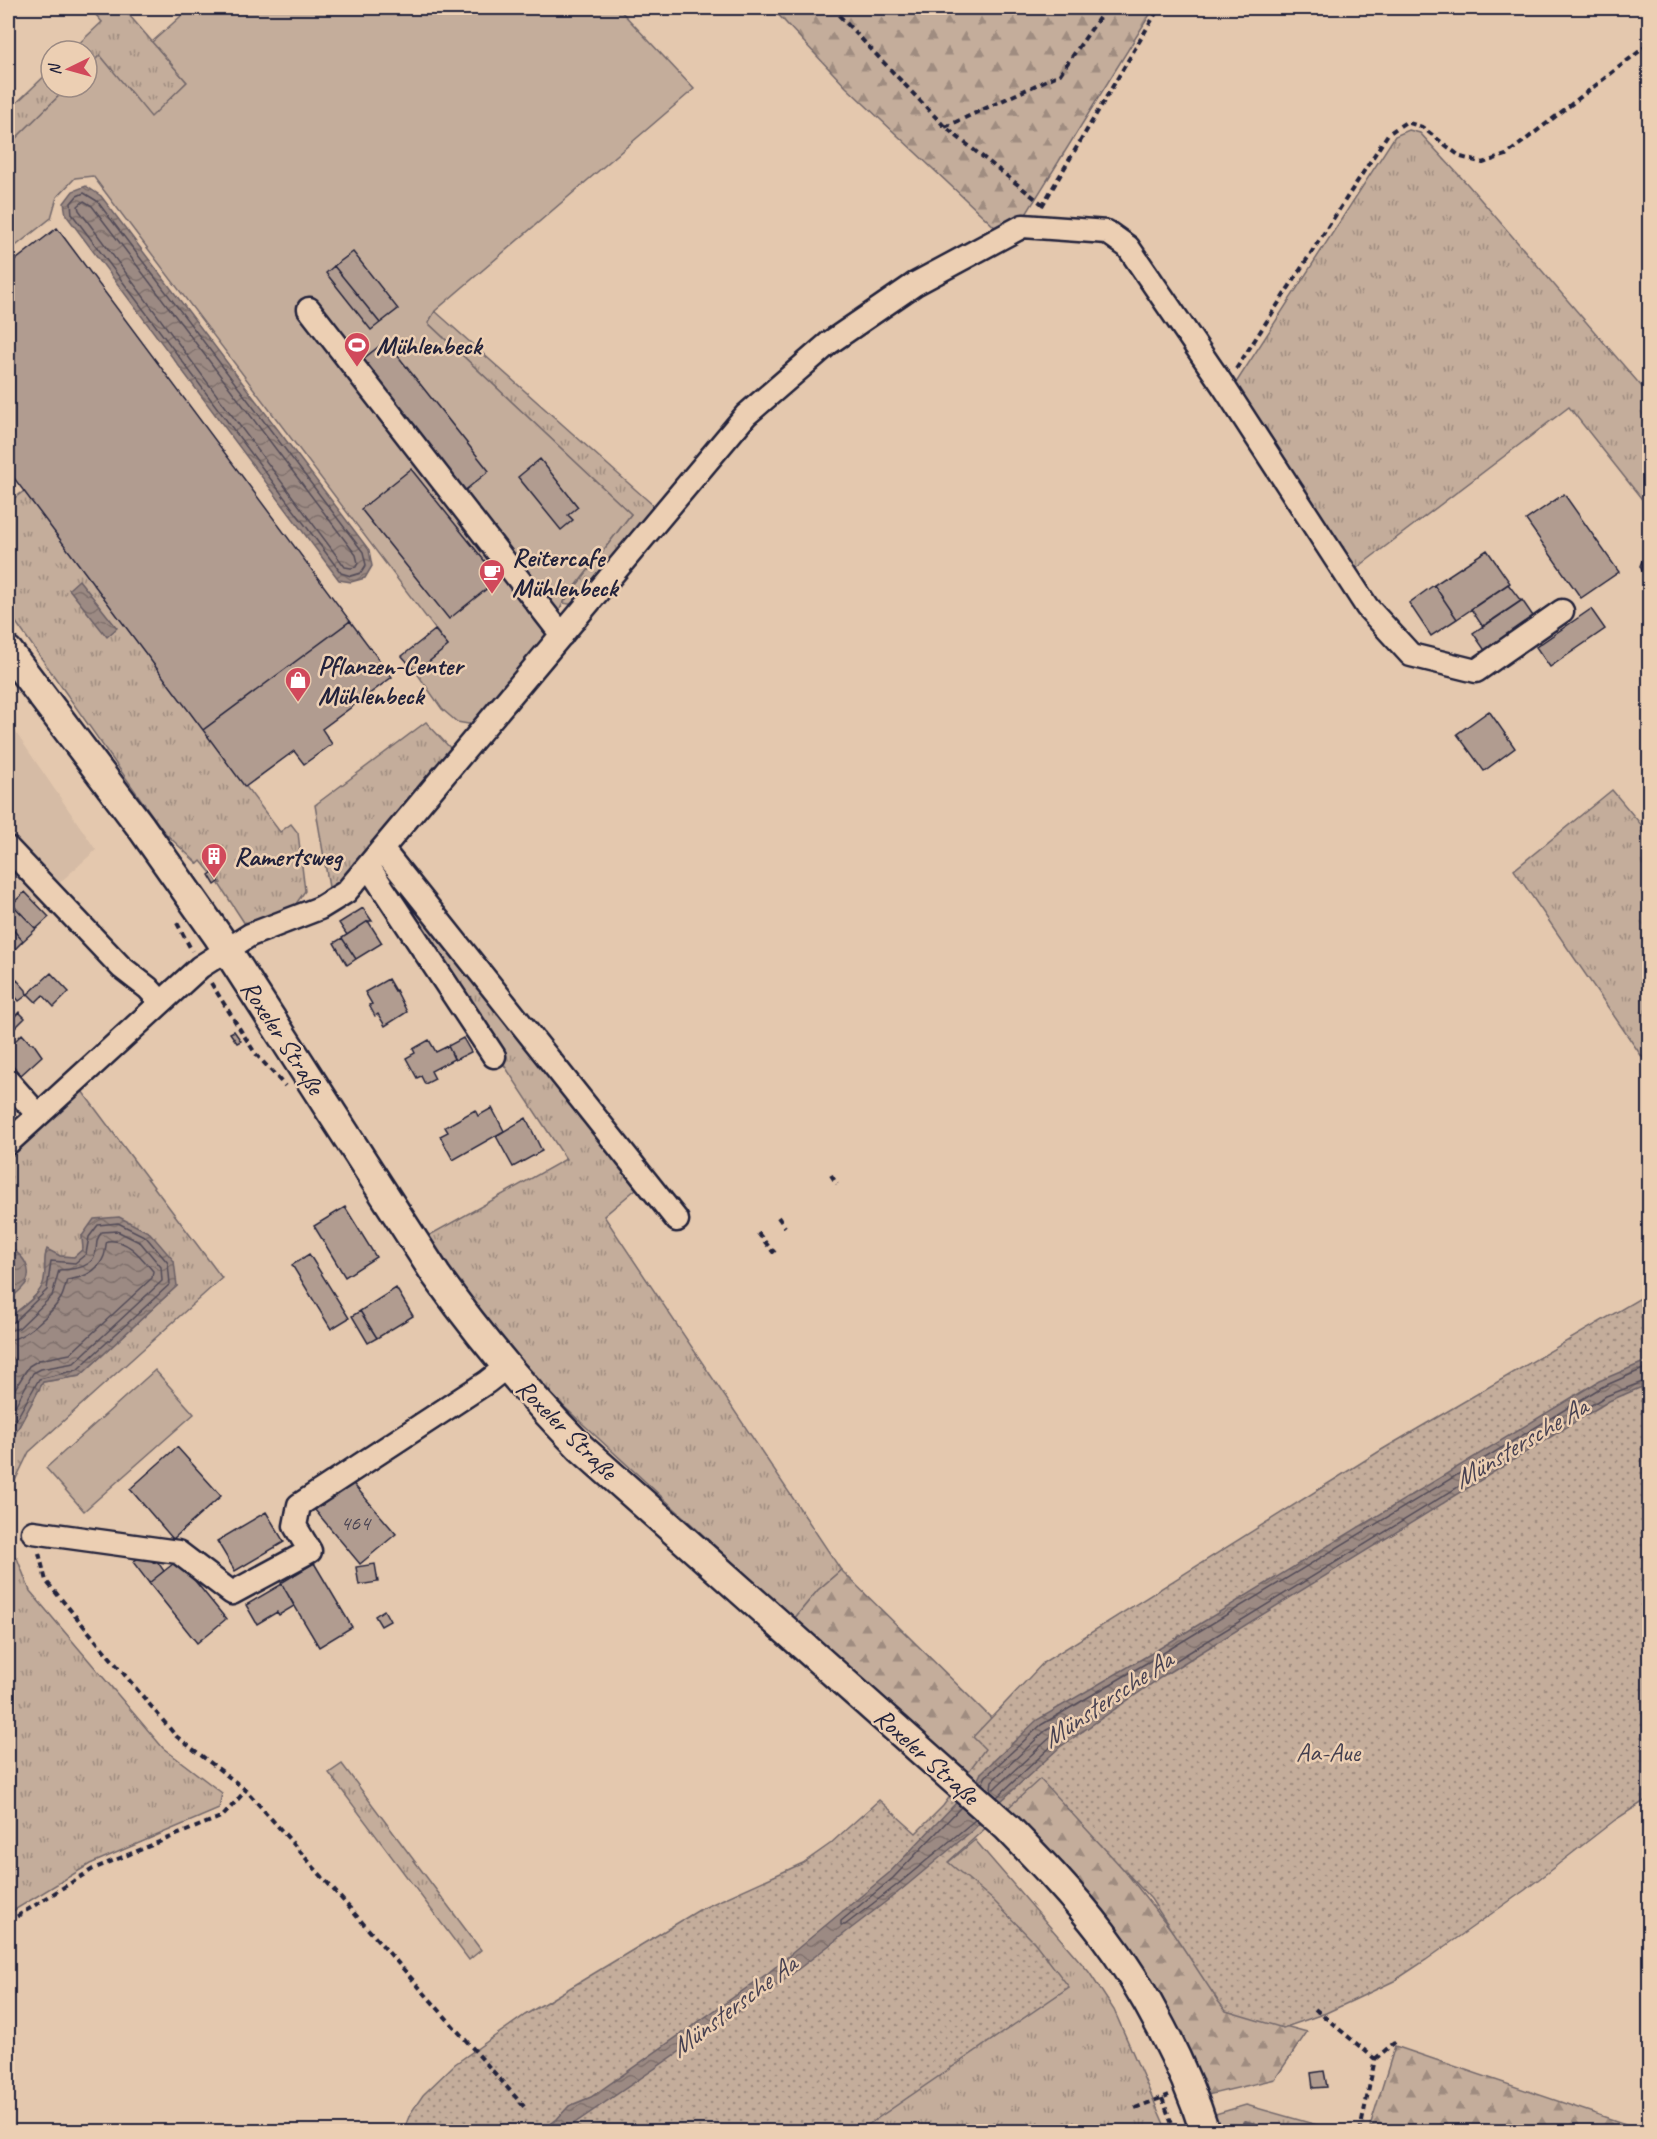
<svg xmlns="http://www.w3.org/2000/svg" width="1657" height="2139" viewBox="0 0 1657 2139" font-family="Caveat,sans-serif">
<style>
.built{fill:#d5bba5}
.grass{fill:url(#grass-tufts);stroke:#73686b;stroke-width:1.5}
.forest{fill:url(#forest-firs);stroke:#73686b;stroke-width:1.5}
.park{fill:url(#park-dots);stroke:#73686b;stroke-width:1.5}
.garden{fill:#c4ad9b;stroke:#73686b;stroke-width:1.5}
.water{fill:url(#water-waves);stroke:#6b6066;stroke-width:1.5}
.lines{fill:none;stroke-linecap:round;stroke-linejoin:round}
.shore{stroke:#534c58;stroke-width:1.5}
.stream{stroke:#6b6066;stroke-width:6}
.building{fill:#b19c90;stroke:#22223b;stroke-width:1.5}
.minor-casing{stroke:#22223b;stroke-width:27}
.major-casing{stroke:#22223b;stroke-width:33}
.path{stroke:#22223b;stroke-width:4;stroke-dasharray:6 4.5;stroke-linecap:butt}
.minor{stroke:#eccfb3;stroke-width:22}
.major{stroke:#eccfb3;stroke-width:28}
.labels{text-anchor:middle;stroke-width:5;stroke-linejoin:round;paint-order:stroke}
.number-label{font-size:22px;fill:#464050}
.poi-label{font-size:26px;font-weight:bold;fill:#22223b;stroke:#eccfb3;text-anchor:start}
.street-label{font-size:26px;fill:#22223b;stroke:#eccfb3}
.park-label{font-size:26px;fill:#423e4e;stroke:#eccfb3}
.water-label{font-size:27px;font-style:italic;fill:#474151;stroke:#eccfb3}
</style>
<defs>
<pattern id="grass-tufts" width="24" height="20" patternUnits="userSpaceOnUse" patternTransform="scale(1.5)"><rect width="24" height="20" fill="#c4ad9b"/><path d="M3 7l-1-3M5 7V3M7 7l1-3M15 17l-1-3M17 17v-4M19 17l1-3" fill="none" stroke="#9f8c80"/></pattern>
<pattern id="forest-firs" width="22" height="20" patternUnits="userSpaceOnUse" patternTransform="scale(1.5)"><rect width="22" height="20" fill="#c4ad9b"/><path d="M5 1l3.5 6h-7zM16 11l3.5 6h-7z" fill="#9f8c80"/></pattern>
<pattern id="park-dots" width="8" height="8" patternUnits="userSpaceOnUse" patternTransform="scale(1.5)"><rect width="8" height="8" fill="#c4ad9b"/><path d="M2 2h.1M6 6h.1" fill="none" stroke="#9f8c80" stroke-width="1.8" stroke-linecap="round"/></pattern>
<pattern id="water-waves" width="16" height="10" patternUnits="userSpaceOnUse" patternTransform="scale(1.5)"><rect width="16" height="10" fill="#9c8a83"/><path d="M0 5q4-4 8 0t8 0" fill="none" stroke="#7f706c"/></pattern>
</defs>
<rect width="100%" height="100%" fill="#e4c8ae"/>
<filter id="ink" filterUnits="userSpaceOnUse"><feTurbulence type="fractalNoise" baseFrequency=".0167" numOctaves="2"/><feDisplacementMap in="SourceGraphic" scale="12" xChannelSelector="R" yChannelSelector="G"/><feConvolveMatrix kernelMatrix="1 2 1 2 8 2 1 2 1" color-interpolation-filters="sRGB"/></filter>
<g filter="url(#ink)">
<path class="built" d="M8,721L96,850L8,929Z"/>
<path class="grass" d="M90,8H123L187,82L151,118L100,55L87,68V51H71L102,22Z
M51,70V87H68L8,146V111Z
M1409,130L1420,133L1469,186L1649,395V508L1569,407L1353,571L1232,389L1395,136Z
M435,311L654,506L575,605L563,603L631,514L428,323Z
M24,491L280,832L291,824L298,833L305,891L293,908L245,924L219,884L221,883L213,871L210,872L201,861L198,864L164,832L8,611V503Z
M426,722L452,750L330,893L315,805Z
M1612,790L1649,834V1067L1514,870Z
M383,861L636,1189L604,1216L841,1570L818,1590L794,1619L506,1353L428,1236L566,1159L375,869Z
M82,1091L222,1278L29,1452L8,1495V1447L43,1382L80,1376L177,1286L82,1236L83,1249L74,1257L60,1256L47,1250C42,1262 48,1275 42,1287C37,1297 17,1311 8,1319V1301L26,1283L12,1249L8,1250V1157Z
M8,1552L17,1558L30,1591L163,1748L222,1793L219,1809L90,1864L8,1914Z
M342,1764L481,1950L469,1960L329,1773Z
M975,1840L1089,1972L1114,2010L1167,2131L600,2132L878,1921Z
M1246,2105L1338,2131H1216L1212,2115Z"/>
<path class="forest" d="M772,8H1154L1025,216L999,231L846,87Z
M841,1570L1049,1775L1237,2013L1307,2032L1275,2079L1208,2095L1154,1990L1042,1846L962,1768L794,1619L818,1590Z
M1395,2046L1646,2131L1390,2132L1370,2126Z"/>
<path class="park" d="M1649,1293V1798L1615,1820L1525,1890L1426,1960L1394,1981L1354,2000L1326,2013L1283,2028L1226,2011L1218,2001L1151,1899L1040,1779L948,1862L993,1900L1035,1943L1069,1987L859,2131L403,2132L410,2114L423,2095L455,2064L525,2015L699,1910L803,1863L830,1844L879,1800L916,1833L943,1806L985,1749L973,1737L1044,1662L1383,1449Z"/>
<path class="garden" d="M190,8H618L694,89L435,311L428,323L631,514L563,603L547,637L474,725L457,722L442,709L416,672L448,646L93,176L75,178L57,197L51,218L8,252V146L68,87H87V68L100,55L151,117L187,82L152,42Z
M155,1370L194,1414L84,1511L46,1468Z"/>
<path class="water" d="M86,186L101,196L369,550L372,566L365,578L351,582L339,580L66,215L64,203L73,191Z
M79,580L117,628L107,637L69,589Z
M119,1217L150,1233L174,1261L177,1286L80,1376L43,1382L8,1447V1319C18,1310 36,1299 42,1286C48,1275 42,1262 47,1249L60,1256L74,1257L83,1249L82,1236L94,1219Z
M12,1249C23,1256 33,1269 26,1283C23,1289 13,1296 8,1301V1250Z
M1649,1360V1384L1609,1401L1166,1674L1060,1747L1001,1801L973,1830L901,1890L779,1984L563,2131L540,2132L557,2119L569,2106L591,2097L768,1973L889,1873L977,1781L981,1773L1037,1720L1152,1653L1599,1381Z"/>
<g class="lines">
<path class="shore" d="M84,193L97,201L363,552L366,565L361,573L351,576L341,573L72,214L71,203L77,196Z
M84,201L92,206L356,555L358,563L356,567L351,568L345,567L79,210L78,206Z
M8,1323L14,1322L47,1290L51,1261L75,1263L86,1254L89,1237L98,1225L118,1223L146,1237L168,1263L170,1284L77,1370L39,1379L8,1434
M8,1331L19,1328L52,1296L59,1270C73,1269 93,1269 96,1251C97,1242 96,1239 102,1232L117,1231L141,1243L161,1267L162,1281L74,1363L41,1369L33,1373L8,1419
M8,1340C24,1339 52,1313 61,1298C64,1293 65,1286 67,1280C82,1278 98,1272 104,1256C106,1251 105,1246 107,1241C127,1238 141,1257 153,1271L152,1278L70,1354L39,1360L29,1366L8,1400
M1068,1718L1072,1719L1071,1723L1051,1737L998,1785L994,1789L991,1788L992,1781L1045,1731Z
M982,1784L986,1776L1041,1725L1155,1658L1602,1387L1650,1366
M997,1797L1056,1742L1162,1669L1606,1396L1650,1379
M961,1807L893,1878L841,1921V1925H845L897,1885L975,1820"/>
<path class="stream" d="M1245,2123L1277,2132"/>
</g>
<path class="building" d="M57,228L350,621L203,730L8,470V266Z
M353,252L398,309L380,323L334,266Z
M334,266L380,323L371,330L326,273Z
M386,341L489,471L463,492L359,362Z
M540,459L578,507L568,515L573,520L561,530L518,477Z
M411,469L499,579L449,619L361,509Z
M1564,494L1619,572L1581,598L1526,520Z
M1487,550L1510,583L1457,619L1434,585Z
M1650,551V580L1646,579L1640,566L1645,553Z
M1508,584L1521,601L1483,627L1471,609Z
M1434,585L1457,619L1431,636L1409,603Z
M1522,600L1535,619L1486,652L1473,633Z
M1591,609L1605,629L1550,667L1536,647Z
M350,621L392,677L322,729L332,744L304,764L294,751L245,787L203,730Z
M435,630L448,646L416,672L402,656Z
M1489,711L1515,748L1484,771L1457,734Z
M213,872L219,882L215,885L209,875Z
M25,892L49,917L36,929L12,904Z
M12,904L36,929L23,941L8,924V908Z
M363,908L372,921H368L347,935L339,923Z
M368,921L382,943L356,959L342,938Z
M8,924L23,941L11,953L8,949Z
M342,938L356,959L347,965L334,943Z
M51,973L69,992L54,1007L43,995L36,1002L28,994Z
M388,979L395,991L396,990L407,1012L385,1026L378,1014L375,1016L369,1005L372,1004L365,992Z
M17,980L26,990L27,995L19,1001L8,988Z
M19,1012L25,1018L8,1035V1023Z
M234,1031L241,1041L237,1043L230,1033Z
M22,1034L30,1043H33L42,1056L21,1075L8,1061V1048Z
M463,1038L471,1052L455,1060L448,1046Z
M429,1040L436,1052L448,1046L454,1059L431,1071L435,1079L425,1084L421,1076L417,1078L406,1058L415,1053L413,1049Z
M492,1108L504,1131L453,1160L440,1136L448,1132L445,1127L475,1110L478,1116Z
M526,1118L542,1151L513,1167L496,1136Z
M345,1207L376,1257L345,1277L314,1226Z
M309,1254L349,1318L331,1329L292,1265Z
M396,1288L413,1316L377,1338L360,1311Z
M360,1311L377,1338L368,1343L352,1316Z
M177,1447L221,1496L173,1539L130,1489Z
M350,1480L396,1534L360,1564L315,1510Z
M266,1512L284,1542L235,1571L217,1541Z
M145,1553L154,1563L157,1561L164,1571L149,1583L133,1562Z
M178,1560L226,1619L197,1643L149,1583Z
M314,1563L352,1627L319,1647L281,1583Z
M375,1564L378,1582L359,1585L356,1567Z
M282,1584L294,1606L279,1615L277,1612L257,1624L246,1605Z
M384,1610L390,1621L381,1626L375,1616Z
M1324,2071L1327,2087L1313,2088L1311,2073Z"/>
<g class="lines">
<g class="minor-casing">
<path id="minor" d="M309,309L562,635
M8,848L121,967L148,988L160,1001
M382,849L677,1220
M368,866L494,1056
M8,1081L38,1115
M8,1143L200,967L250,935L320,908L346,892L746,415L829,343L915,284L1023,226L1107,232L1128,247L1224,387L1367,607L1411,655L1476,671L1562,611
M33,1532L178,1552L232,1593L310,1551L295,1526L299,1505L487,1382L506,1367"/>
</g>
<g class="major-casing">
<path id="major" d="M8,651L141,827L218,936L436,1275C480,1337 528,1394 581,1448L1007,1827C1040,1861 1073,1895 1102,1933C1144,1988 1184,2065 1205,2132"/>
</g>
<path class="path" d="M832,8L945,127L1046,207
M945,127L1060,74L1106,8
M1042,206L1159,8
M1236,369L1388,134L1406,122L1422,127L1461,157L1483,163L1506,155L1650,43
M177,923L192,951
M211,983L255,1053L285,1086
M831,1175L837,1184
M778,1217L785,1227
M758,1233L773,1252L776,1249
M39,1553L46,1581L176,1736L246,1790L527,2110
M8,1922L93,1869L223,1816L246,1790
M1315,2009L1375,2059L1360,2131
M1375,2059L1395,2042
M1162,2098L1175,2132
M1135,2108L1169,2095"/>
<use href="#minor" class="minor"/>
<use href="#major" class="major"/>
</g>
</g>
<defs>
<g id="stadium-pin" transform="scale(1.35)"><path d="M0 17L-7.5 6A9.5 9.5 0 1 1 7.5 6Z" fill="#d1495b" stroke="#eccfb3"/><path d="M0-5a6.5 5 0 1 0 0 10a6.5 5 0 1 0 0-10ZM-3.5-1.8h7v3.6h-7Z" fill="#fff"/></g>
<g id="cafe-pin" transform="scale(1.35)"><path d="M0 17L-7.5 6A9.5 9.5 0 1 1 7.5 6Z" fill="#d1495b" stroke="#eccfb3"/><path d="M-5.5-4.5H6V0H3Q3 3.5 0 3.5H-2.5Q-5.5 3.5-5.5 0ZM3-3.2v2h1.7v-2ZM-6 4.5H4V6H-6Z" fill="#fff"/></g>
<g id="shop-pin" transform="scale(1.35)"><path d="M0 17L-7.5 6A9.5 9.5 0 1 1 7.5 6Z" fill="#d1495b" stroke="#eccfb3"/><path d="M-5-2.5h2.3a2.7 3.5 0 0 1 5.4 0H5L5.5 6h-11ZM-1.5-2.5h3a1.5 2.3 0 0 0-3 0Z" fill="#fff"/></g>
<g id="building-pin" transform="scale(1.35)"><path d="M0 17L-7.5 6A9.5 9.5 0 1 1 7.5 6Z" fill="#d1495b" stroke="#eccfb3"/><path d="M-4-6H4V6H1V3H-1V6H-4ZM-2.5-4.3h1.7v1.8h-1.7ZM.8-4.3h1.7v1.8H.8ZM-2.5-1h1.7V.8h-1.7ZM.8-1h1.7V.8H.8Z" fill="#fff"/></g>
</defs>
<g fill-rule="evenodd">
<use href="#stadium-pin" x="357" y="345"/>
<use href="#cafe-pin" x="492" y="572"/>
<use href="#shop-pin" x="298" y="680"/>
<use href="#building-pin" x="214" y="856"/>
</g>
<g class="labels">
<g class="number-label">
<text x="355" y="1530">464</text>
</g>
<g class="poi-label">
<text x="376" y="354">Mühlenbeck</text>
<text x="512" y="566">Reitercafe<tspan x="512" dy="30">Mühlenbeck</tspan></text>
<text x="318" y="674">Pflanzen-Center<tspan x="318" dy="30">Mühlenbeck</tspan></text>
<text x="234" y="865">Ramertsweg</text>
</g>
<g class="street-label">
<text transform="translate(283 1037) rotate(57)" y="9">Roxeler Straße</text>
<text transform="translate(567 1429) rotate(45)" y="9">Roxeler Straße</text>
<text transform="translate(927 1756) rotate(42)" y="9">Roxeler Straße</text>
</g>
<g class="park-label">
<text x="1328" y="1761">Aa-Aue</text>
</g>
<g class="water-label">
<text transform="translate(1520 1443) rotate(-31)" y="9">Münstersche Aa</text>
<text transform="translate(1107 1699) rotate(-34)" y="9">Münstersche Aa</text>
<text transform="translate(733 2006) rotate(-37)" y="9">Münstersche Aa</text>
</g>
</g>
<rect width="1657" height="2139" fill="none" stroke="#eccfb3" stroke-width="30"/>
<rect x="15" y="15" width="1627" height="2109" fill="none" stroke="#22223b" stroke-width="2" filter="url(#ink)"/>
<g transform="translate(69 69) rotate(265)"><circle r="28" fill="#eccfb3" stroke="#9b8a83" stroke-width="1.5"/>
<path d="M0-4.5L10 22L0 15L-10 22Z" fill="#d1495b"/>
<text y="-9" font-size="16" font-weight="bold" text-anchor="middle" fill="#22223b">N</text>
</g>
</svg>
